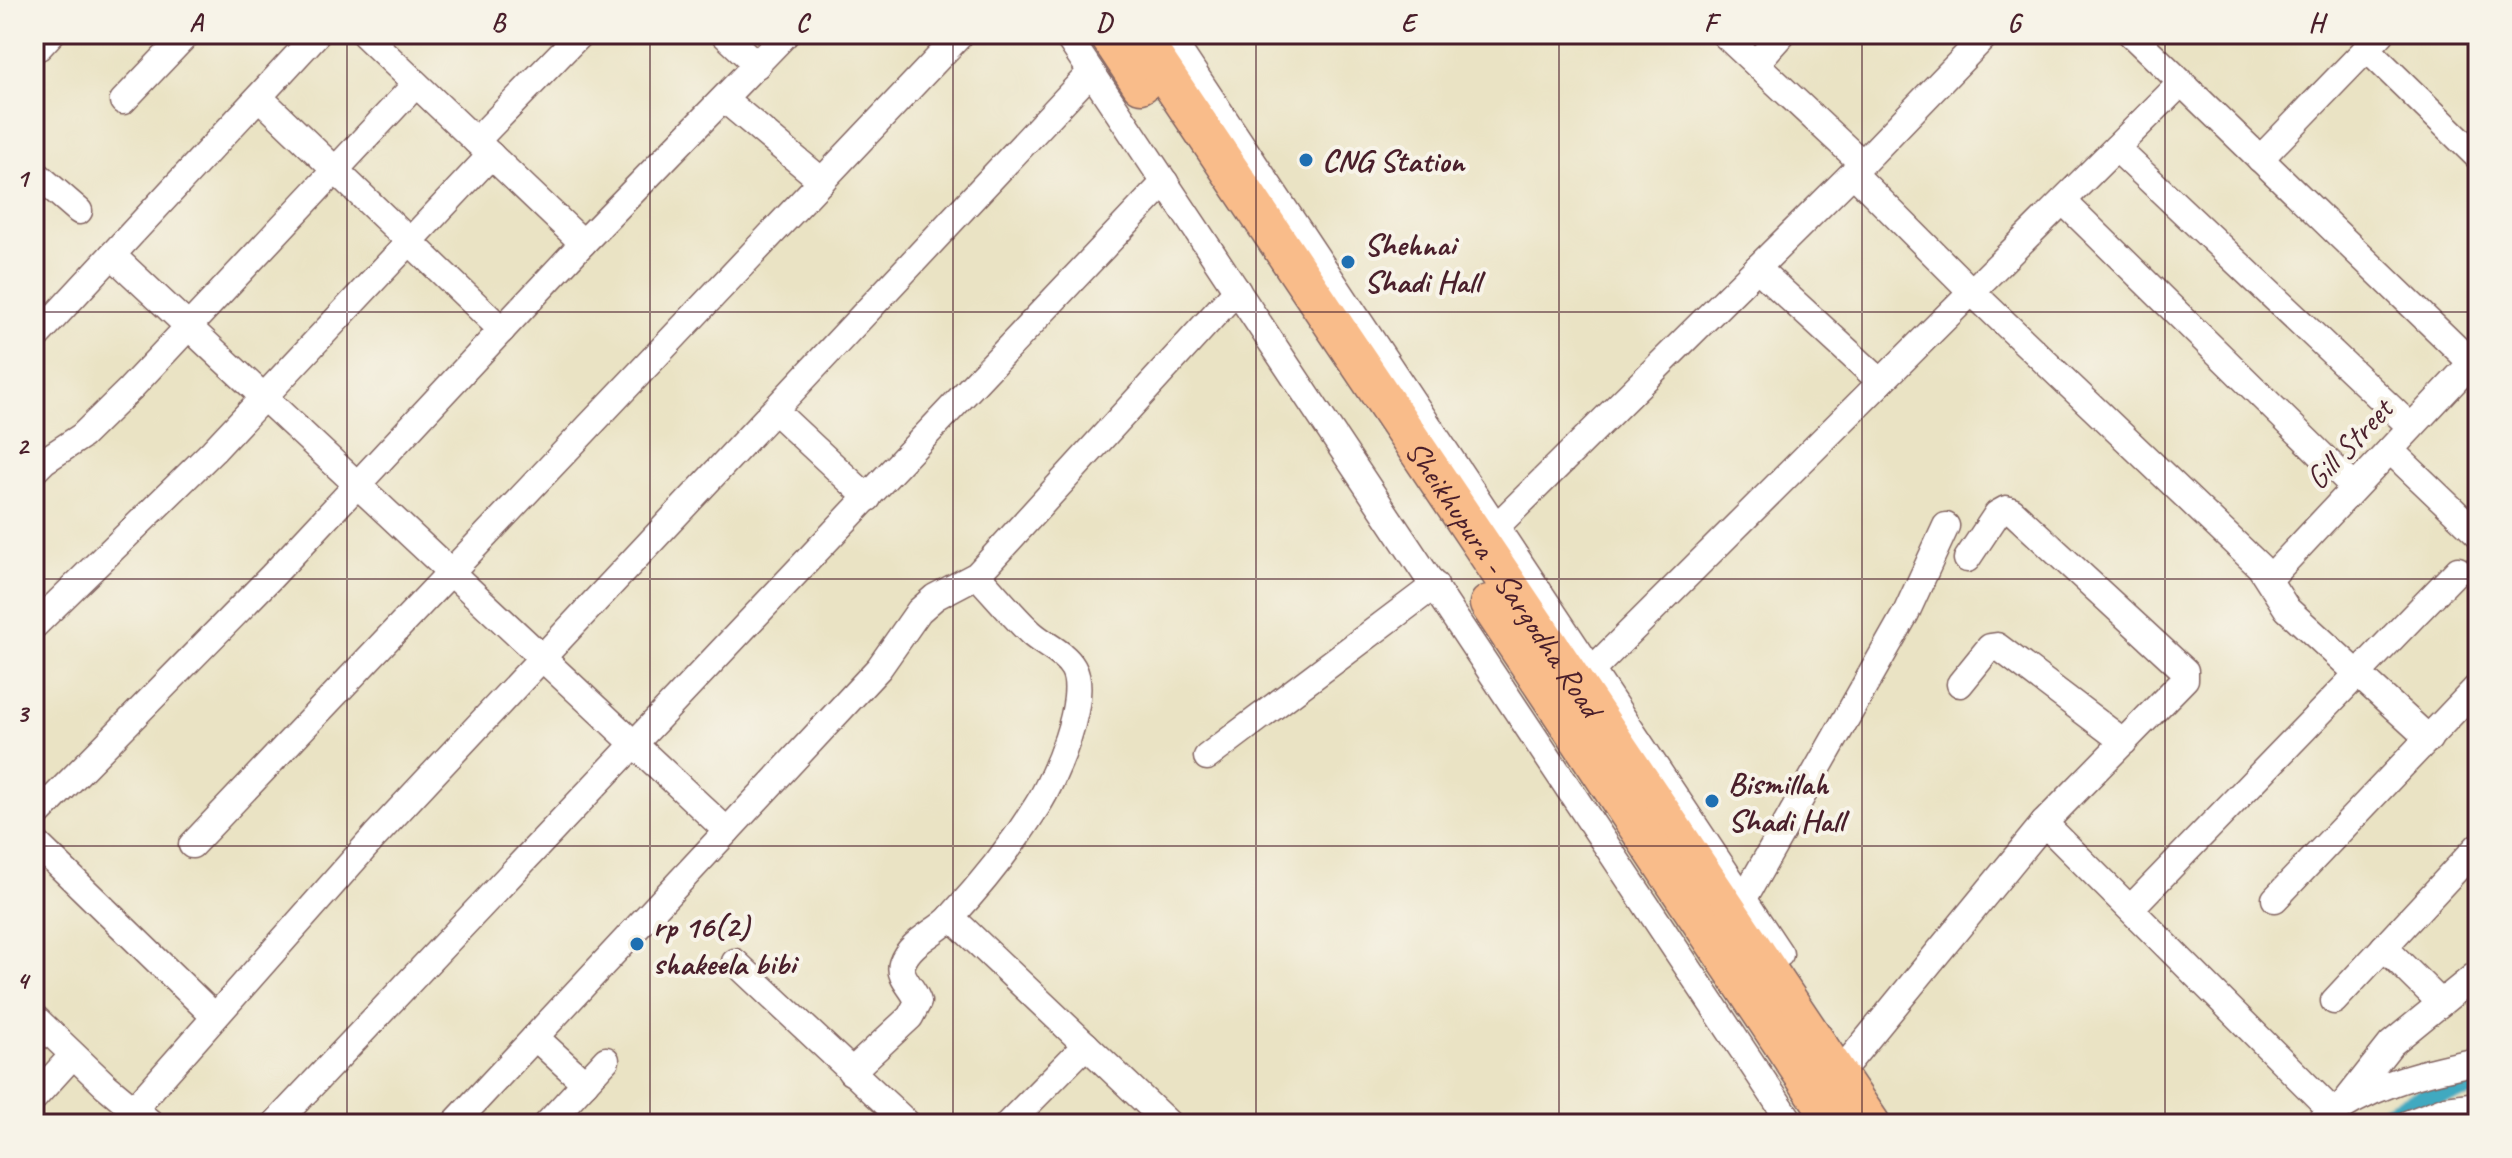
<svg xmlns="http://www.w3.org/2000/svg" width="2512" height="1158" font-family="Caveat,sans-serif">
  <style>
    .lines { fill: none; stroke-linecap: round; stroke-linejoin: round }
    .canal { stroke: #41a9c0; stroke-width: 20 }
    .minor-casing { stroke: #826461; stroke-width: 29 }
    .highway-casing { stroke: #826461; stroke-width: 41 }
    .minor { stroke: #fff; stroke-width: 26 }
    .highway { stroke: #f9bc8a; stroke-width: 38 }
    .grid { fill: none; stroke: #4a1f2b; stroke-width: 2; stroke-opacity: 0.55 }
    .poi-dot { fill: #1f6fb2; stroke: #f7f3e8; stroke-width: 3 }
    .labels { text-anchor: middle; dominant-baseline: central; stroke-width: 8; stroke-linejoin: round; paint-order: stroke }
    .poi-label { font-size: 32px; font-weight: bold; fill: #4a1f2b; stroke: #f7f3e8; text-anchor: start }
    .street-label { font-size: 32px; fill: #4a1f2b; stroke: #f7f3e8 }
    .neatline { fill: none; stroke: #4a1f2b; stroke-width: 3 }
    .grid-label { font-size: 26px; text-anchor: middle; font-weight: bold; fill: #4a1f2b }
  </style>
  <rect width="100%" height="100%" fill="#f7f3e8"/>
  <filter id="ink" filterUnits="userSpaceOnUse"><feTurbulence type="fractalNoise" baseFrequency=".0125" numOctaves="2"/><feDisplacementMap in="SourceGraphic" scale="16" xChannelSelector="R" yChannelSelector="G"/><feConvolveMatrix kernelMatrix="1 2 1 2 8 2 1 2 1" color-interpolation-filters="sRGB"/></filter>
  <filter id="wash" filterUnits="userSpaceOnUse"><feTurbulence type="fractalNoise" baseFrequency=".006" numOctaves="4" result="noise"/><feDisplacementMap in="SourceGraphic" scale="32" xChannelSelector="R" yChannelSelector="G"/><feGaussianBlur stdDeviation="1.8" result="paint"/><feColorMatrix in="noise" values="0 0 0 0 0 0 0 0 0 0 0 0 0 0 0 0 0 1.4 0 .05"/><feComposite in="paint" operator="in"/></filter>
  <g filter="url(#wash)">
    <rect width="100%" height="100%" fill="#eae3c4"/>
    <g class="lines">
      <polyline class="canal" points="2363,1124 2429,1096 2478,1086"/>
    </g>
  </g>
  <g filter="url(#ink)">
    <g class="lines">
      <defs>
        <g id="minor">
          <polyline points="364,34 583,243"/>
          <polyline points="724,34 757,65"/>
          <polyline points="1066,34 1792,1124"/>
          <polyline points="1168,34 1780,954"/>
          <polyline points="1724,34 1862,163"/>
          <polyline points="2131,34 2478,369"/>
          <polyline points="39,47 51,34"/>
          <polyline points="2366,48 2478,157"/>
          <polyline points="1757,62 1782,34"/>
          <polyline points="259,97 502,330"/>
          <polyline points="724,99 822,181"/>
          <polyline points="123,101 187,34"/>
          <polyline points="476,141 580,34"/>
          <polyline points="2116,148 2411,427"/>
          <polyline points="2260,159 2381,34"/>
          <polyline points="34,172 79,211"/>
          <polyline points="1853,173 1972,292 2260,567 2287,609 2429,739"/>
          <polyline points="2063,201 2354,487"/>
          <polyline points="112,255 727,831"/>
          <polyline points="1757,268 1881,382"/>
          <polyline points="34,339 317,34"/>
          <polyline points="775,411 868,498"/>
          <polyline points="2390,450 2478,534"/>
          <polyline points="34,471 44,461 82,436 130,389 416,84"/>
          <polyline points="1496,527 1853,173 1987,34"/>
          <polyline points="2269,579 2478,356"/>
          <polyline points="34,626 213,451 491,155"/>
          <polyline points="1591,671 2181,83"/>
          <polyline points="1960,684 1990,647 1997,646 2124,742"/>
          <polyline points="1207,757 1435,585"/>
          <polyline points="34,818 272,576 583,243 786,34"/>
          <polyline points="2044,823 2333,1112"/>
          <polyline points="34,841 214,1016"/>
          <polyline points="192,845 961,34"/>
          <polyline points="2275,899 2478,686"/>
          <polyline points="1743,900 1906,613 1946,526"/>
          <polyline points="2131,908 2458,570"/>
          <polyline points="951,917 1169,1124"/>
          <polyline points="2384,947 2441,1003"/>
          <polyline points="735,962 908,1124"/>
          <polyline points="2334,1001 2478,846"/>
          <polyline points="34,1017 105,1085 152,1124"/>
          <polyline points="535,1037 585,1083"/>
          <polyline points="1850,1060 2044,823 2185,679 2185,671 2012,511 2006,509 1997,514 1967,559"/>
          <path d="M851 1072 910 1017 918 1002C915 989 898 978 902 964 909 942 937 932 950 918 981 885 1013 844 1037 806 1054 780 1090 697 1073 668 1064 652 1044 645 1031 633 1012 615 995 594 977 575"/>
          <polyline points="34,1098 73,1055"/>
          <polyline points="2343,1105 2391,1044 2478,973"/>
          <polyline points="134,1109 375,836 1091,72"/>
          <polyline points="275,1124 1165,182"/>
          <polyline points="454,1124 879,668 919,611 935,597 977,575 1237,290"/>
          <polyline points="547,1124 606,1060"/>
          <polyline points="1008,1124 1086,1045"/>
          <path d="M2317 1124C2367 1086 2417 1073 2478 1061"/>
          <polyline points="2407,1124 2446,1109 2478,1105"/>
        </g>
        <g id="highway">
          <polyline points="1108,34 1141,84"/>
          <path id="s1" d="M1138 34 1871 1124"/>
          <polyline points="1489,604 1836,1124"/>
        </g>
      </defs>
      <use href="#minor" class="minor-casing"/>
      <use href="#highway" class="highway-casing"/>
      <use href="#minor" class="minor"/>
      <use href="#highway" class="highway"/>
    </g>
  </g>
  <path class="grid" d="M347 34V1124M650 34V1124M953 34V1124M1256 34V1124M1559 34V1124M1862 34V1124M2165 34V1124M34 312H2478M34 579H2478M34 846H2478"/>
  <g class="poi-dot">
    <circle cx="1306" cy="160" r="8"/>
    <circle cx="1348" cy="262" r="8"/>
    <circle cx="1712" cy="801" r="8"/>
    <circle cx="637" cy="944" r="8"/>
  </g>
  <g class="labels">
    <g class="poi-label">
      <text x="1322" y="160">CNG Station</text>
      <text x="1364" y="244">Shehnai<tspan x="1364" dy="37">Shadi Hall</tspan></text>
      <text x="1728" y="783">Bismillah<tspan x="1728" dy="37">Shadi Hall</tspan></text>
      <text x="653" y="926">rp 16(2)<tspan x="653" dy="37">shakeela bibi</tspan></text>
    </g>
    <g class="street-label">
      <text transform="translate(2349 444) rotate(-47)">Gill Street</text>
      <text stroke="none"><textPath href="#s1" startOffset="656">Sheikhupura - Sargodha Road</textPath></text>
    </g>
  </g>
  <rect width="2512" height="1158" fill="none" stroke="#f7f3e8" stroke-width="88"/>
  <rect x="44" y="44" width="2424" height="1070" class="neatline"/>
  <g class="grid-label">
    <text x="196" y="31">A</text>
    <text x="498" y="31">B</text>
    <text x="802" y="31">C</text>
    <text x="1104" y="31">D</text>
    <text x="1408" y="31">E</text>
    <text x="1710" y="31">F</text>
    <text x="2014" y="31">G</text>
    <text x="2316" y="31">H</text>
    <text x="22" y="187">1</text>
    <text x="22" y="454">2</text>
    <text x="22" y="722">3</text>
    <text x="22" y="989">4</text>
  </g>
</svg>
